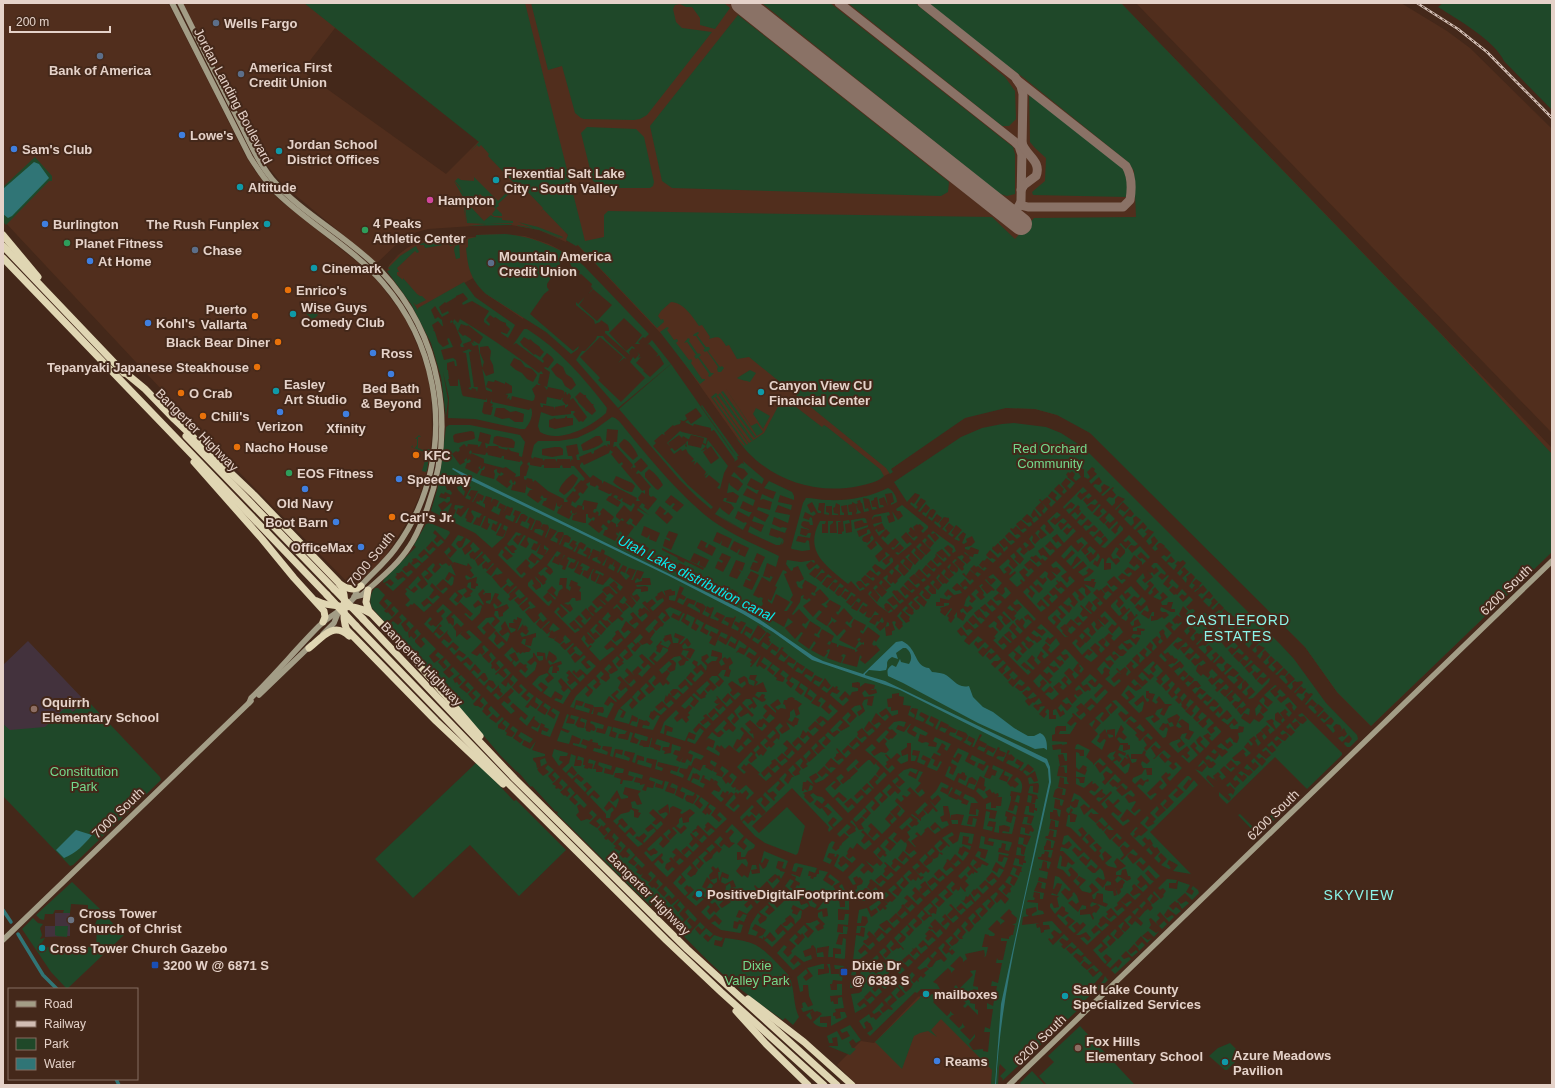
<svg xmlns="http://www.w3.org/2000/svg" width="1555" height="1088" font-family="Helvetica,sans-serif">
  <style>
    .built { fill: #512e1d; fill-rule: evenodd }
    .education { fill: #43323d }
    .green { fill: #1f4829; fill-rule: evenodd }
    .water { fill: #307576 }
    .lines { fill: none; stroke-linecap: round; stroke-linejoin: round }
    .canal { stroke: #307576; stroke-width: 3.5 }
    .taxiway { stroke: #8a7266; stroke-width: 9 }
    .runway { stroke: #8a7266; stroke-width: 22 }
    .secondary { stroke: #a39d86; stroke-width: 5.5 }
    .highway { stroke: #e0d6b3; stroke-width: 7 }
    .rail-casing { stroke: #d1bdb3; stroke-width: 2.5 }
    .rail { stroke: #44281a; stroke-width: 1; stroke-dasharray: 3; stroke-linecap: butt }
    .highway-bridge { stroke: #e0d6b3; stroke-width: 7 }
    .service-dot { fill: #5c6f8a; stroke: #44281a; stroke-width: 1.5 }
    .shop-dot { fill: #3f7fe0; stroke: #44281a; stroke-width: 1.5 }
    .culture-dot { fill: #0f9aa8; stroke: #44281a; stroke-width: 1.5 }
    .hotel-dot { fill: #d1479c; stroke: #44281a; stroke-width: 1.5 }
    .leisure-dot { fill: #2e9e5b; stroke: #44281a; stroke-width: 1.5 }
    .food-dot { fill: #e8710a; stroke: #44281a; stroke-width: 1.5 }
    .education-dot { fill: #8d6e63; stroke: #44281a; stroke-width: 1.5 }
    .worship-dot { fill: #6b7280; stroke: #44281a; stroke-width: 1.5 }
    .transit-dot { fill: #1a4fb4; stroke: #44281a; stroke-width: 1.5 }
    .labels { text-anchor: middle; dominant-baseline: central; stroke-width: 4; stroke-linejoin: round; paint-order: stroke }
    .poi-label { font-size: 13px; font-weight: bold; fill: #e5d2c9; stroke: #44281a; text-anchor: start }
    .street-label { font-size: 13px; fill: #e5d2c9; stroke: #44281a }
    .park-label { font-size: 13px; fill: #74d98c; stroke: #44281a }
    .water-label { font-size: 14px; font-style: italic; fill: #05eaec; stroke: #44281a }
    .neighbourhood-label { font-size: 14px; letter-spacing: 1px; fill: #8bf4e8; stroke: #44281a }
  </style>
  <rect width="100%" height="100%" fill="#44281a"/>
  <g class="built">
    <polygon points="3,3 167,3 169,5 198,61 244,153 255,171 277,198 366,269 380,284 404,316 418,347 427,373 431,396 432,432 429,463 420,495 409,519 385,557 359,583 352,587 235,468 3,220"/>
    <path d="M183 3H1121L1552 448V552L1371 726 1337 692 1305 647 1103 444 1090 433 1074 423 1057 415 1035 409 1006 408 985 411 965 418 946 430 891 469 892 472 882 477 751 454 740 442 669 342 565 232 568 236 566 242 539 230 511 225H488L428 229 417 232 400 241 377 263 288 189 277 178 265 163ZM335 28 479 141 446 174 302 71Z"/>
    <polygon points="1136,3 1401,3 1447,31 1470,48 1552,129 1552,433"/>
    <polygon points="496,234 525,236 549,244 564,252 523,319 486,294 487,292 473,278 416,311 404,293 387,271 389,265 398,255 407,248 420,241 435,238 472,237 476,237 476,235"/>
    <polygon points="919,996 993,1070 991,1085 857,1085 837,1065 861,1041 874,1043"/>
  </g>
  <g class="education">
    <polygon points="28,641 83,699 86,699 3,779 3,665"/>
    <polygon points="55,913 70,913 70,936 45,937 45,926 55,926"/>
  </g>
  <g class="green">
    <path d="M304 3H525L585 241 604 237V215L608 211 992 217 1015 239 1034 218 1136 217 1134 171 1128 162 1024 78 989 52 928 3H1121L1440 333 1552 454V552L1371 726 1337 692 1305 647 1090 433 1057 415 1035 409 1006 408 965 418 891 469 893 472 890 474 886 468 749 357 737 359 729 345 726 346C720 336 719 336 709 339L710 337 702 325 699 326C693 317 683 302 671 302L661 311 658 316 661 320 663 319 664 322 657 328 578 245 576 246 566 240 568 235 543 209 541 211 543 208 520 184 498 204 499 206 496 208 502 214V216H494L492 214 496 209 480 194 469 205 484 221 491 215 494 217 502 218V220L513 221V223L488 224H512L511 225 468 226 486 224 467 223 464 197 466 224 463 197 454 181 460 188 464 195 460 187 455 181 458 178 461 180 474 181V177L498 201 515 184 488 156 489 154 481 145 479 147 477 145 471 151 479 142Z"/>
    <polygon points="531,3 724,3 730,8 715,29 700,25 700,18 692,7 686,7 680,4 675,5 673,9 676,22 682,28 712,32 647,115 640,119 634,120 584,119 581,118 575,113 562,66 548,70"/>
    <polygon points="762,3 830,3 1013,147 1015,154 1015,194 1007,196 1000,194"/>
    <polygon points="848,3 915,3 1005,77 1015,91 1016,119 1009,126 1002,126"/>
    <path d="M1443 3H1552V110L1504 61C1495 41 1457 19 1438 7Z"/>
    <polygon points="738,15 949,182 948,192 941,196 672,188 662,181 650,126"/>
    <polygon points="1029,91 1124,169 1127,176 1127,197 1033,195 1032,192 1045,181 1046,158 1035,148 1030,142"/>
    <polygon points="587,127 636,129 644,137 654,182 653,186 650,188 603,188 593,181 581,133"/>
    <polygon points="35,157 52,176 52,181 49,181 6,225 3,222 3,187"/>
    <polygon points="518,222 538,227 563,237 562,238 540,230 558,237 561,239 539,230 518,226 517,225 533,228"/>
    <path d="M505 234C529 236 548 244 569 255L565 260 563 259 547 284V287L549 290 544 294 530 314 573 351 579 346 578 349 571 354 546 332 486 294C470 279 468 268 466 248L468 247V239L476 237V235Z"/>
    <polygon points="455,238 458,242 458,239 459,240 460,258 456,259 454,250 455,246 458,245 458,257 458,242 457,244 450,246 449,244 425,248 424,245 420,245 420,244 431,240"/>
    <path d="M416 246 419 252 417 253 415 251 397 268 399 272H397V275L403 280V278L417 294 420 296H422L426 300 416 305 413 302 418 310V308L464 282 475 297 515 325 508 338 501 333V332L507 334 510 329 506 325V323C500 321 501 321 495 317L494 318 490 315 486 320 490 324 489 326 484 322V319L489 311 472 301 463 305 462 303 468 299 463 293 456 296V297L446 303 445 302 439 307 442 314 448 311 449 313 442 317 435 306 431 310 435 319 438 317 442 320 443 326H442L438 321 432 325 434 330H433L435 332 438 342 443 347 449 344 447 339 449 338 453 347 441 350 444 360 453 358 456 360 457 366H455L454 361 447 363V370H448L449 379H448L450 386H458V380L459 379 462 394 463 396 486 400 487 398V402H484L482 412 484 414 491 415 493 407 490 406H492L493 404 490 403 492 399V402L529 410 531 408C534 414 530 424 525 429H520L475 419 448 418 449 398 443 372 448 400 446 417 441 377 431 343 411 304 387 271 390 270 388 268 400 256ZM496 408H504L510 412 516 411 524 414 523 422H515L509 418 502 419 494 416Z"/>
    <polygon points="573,257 584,266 649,334 645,338 643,337 638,342 640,344 635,344 642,335 624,318 609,333 626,351 632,346 635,348 634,349 632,348 629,352 630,355 605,333 605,331 609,331 609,329 608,325 601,320 600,322 595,324 594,320 576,305 576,302 578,304 585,297 579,305 597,321 612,305 593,289 588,294 593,288 591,287 592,284 581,274 579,275 580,271 571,266 571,265 569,262"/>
    <polygon points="306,302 318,315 313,320 300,308"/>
    <path d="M454 319 458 323 460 319C488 336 514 354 539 373L541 371 542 372 543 374H540L538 383 541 385H538L537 384 532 389 535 396 534 400 532 401 512 396 511 400 509 399 510 397 507 399 508 395 505 394 512 393V386L505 382V384L495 380 494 382 488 381 486 387 492 390V392L486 390 478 345 473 346 471 342 475 344 473 342 474 341 479 344 483 337 468 325 467 326 461 324 458 331 463 336 465 335 471 339V341L463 344 464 347H461L460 345 462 342 455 325 456 323 454 325 453 322 450 323 451 320 453 322ZM488 346 491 351 490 359 493 365 494 373 486 376 482 368 484 362 480 353V347ZM514 358 521 361 525 367 532 369 537 375 533 382 527 379 522 373 516 370 510 365Z"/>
    <polygon points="667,327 669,328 667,330 674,340 677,339 678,341 676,343 689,360 691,359 692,361 691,363 702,379 705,379 705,380 700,384 660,332"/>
    <path d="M524 329H527C559 349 584 378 607 408L606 413C591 427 559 444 540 432L538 426 541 412 552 416 571 414V411H574L575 412 573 414 579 422 581 421 583 422 587 417 573 398 570 400 571 396 569 393 567 395 566 392H565V395L564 391 562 390 548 387 547 390 544 386 547 387 550 372 544 368 545 367 548 368 554 360 552 357 547 353 542 359 544 361 543 363 516 343 513 345ZM524 337 529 340 530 339C535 344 535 343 540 347V348L544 352 540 357 535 354 534 355 526 348 524 347 520 342ZM557 363 563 367 566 374 572 378 576 385 571 390 565 386 562 380 556 376 551 369ZM580 392 584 395H586V397L592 404H594L593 405 596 411 592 415 587 411H586L585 409 578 402V401L575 397ZM567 416V418H573V425L555 429 549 427V420L555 418 556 419 565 418V417Z"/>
    <polygon points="698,332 699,333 697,335 706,347 709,347 710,349 708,351 720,367 722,366 724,368 721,372 718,372 717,369 718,367 707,351 705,352 703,350 705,349 696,336 693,336 694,334"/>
    <polygon points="597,336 603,336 606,340 627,359 624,358 618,363 623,357 600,337 580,357 600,378 598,380 621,402 645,378 630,362 633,357 635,359 639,355 637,352 640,355 638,358 641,357 636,363 644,370 643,371 650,377 664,364 659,355 656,357 658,354 649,344 647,345 652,340 671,364 618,408 576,360 582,351 585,351 596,339"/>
    <polygon points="688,338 690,339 689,341 698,354 699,353 701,355 699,357 711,373 714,373 710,377 708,376 709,374 698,358 696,359 694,356 696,355 687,342 684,343"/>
    <polygon points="469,349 472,351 469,352 474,387 478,387 477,392 476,389 472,388 471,390 468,388 471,387 466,353 462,352"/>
    <polygon points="671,364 731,450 735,455 701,406 702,405 739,456 737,456 738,459 734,462 735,460 714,430 711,431 711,428 694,424 693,426 685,422 688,420 691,424 702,416 696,408 685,415 687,419 684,421 679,420 681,421 680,424 676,425 675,423 676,425 674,426 673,425 664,433 665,435 662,434 654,441 656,443 653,446 688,485 713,507 711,509 697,497 679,479 619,409"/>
    <path d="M750 370 756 373 750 382C746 380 742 381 737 378Z"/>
    <polygon points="726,389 751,426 757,423 763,432 757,436"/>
    <polygon points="723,391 756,437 754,438 721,392"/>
    <path d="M716 393 718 395 720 393 753 440 751 441 718 395 716 396 749 443 764 433 783 397 822 427 824 425 827 427 880 469 884 476C879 482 867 484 859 486 811 496 762 477 735 436L744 446 745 445 711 397ZM715 397 748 443 747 445 713 398Z"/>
    <polygon points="547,397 561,400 562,398 563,398 562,400 566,405 568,404 568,406 565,408 565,405 555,407 554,410 554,407 543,405 543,407 541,407 540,403 546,404"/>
    <polygon points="756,408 770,416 763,429 753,414"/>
    <path d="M612 417 615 418 619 421C646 454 672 487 705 515 727 533 754 544 779 556L776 567 767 563 763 576 770 578V576L773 577 770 582 762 577 753 595 759 598 760 597 763 598 762 601 763 604 757 612 770 619 774 611 777 613 772 620 784 627 788 618 793 622 785 628 795 639 801 632 803 633 798 641 809 649 814 641 816 643 811 650 824 657 828 652 826 651 829 649 830 650 827 658 841 663 843 657 841 656 843 654 846 655 842 663 857 667 860 655 862 657 860 660 865 664 880 650 876 645 874 646 872 644 874 640 876 642 880 636 868 627 863 634 860 632 861 630 863 631 866 625 854 619 851 625 852 626 851 628 845 623 847 621 849 623 853 618 844 608 838 615 836 613 837 611 838 612 841 606 830 600 826 605 828 606 826 608 821 604 824 603 829 599 820 589 815 593 816 595 814 596 811 594 812 592 814 593 817 587 805 580 802 586 803 587 802 589 798 587 796 582 798 581 799 582 804 579 798 566 793 568V570L791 571 786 564 787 560 801 562 814 560 815 562 814 563 811 561 806 565 809 570 817 564 820 567 818 569 815 568 809 574 815 578 822 569 825 572 824 573H821L816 578 821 582 828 574 832 577 831 578 827 577 822 584 827 588 835 579 838 581 836 583 833 582 829 588 834 592 840 583 844 586 842 588 839 587 835 593 838 596 841 595 845 588 849 591 848 592 845 591 841 596 846 600 851 592 856 595 854 597 852 595 846 602 851 606 858 598 861 600 859 603 856 601 851 608 857 611 863 602 868 605 866 607 863 605 859 611 863 614 867 611 865 616 869 618 870 617 871 618 875 611 879 614 878 615H874L869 622 875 625 877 621 879 622 882 617 884 621 883 623 880 622 876 627 880 631 886 626 887 622 889 623V626L885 627 886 636 892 635V631L895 630 892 622 894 621 896 622 895 625 899 630 903 626 902 624 903 623 897 616 901 611 902 613 900 616 906 623 910 621 909 619 910 617 902 610 906 606 908 608 905 611 909 614H910L912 615 914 613 913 611 914 610 908 604 911 601 913 602 911 605 916 610 919 609 920 606 913 599 917 596 919 597 916 600 924 607 927 602 919 594 922 590 924 592 922 595 926 599H929L931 595 924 588 928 585 930 587 928 590 932 594H936V589L930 583 933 580 935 582 933 585 938 590 942 585 936 578 939 574 940 576 938 579 943 584 945 583 946 584 949 581 941 573 944 569 946 571 944 575 949 579 954 575 947 567 950 564 951 565 949 569 953 572 954 571 956 573 958 571V568L952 562 955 559 957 560 954 563 962 571 964 569 963 567 965 564 957 557 962 555 964 557 962 560 967 564 971 560 969 558 970 557 964 553 965 552 969 556 973 557 974 554H978L979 550 971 547 969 550 965 549V547L971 546 975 542 972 536 966 539 967 542 964 544 962 543 966 534 963 532 958 537 960 540 959 541 954 539 962 530 956 525 951 533 954 535 952 537 948 534 954 527 949 523 945 528 947 531 946 532 942 529 949 521V518L944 517 939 523 941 526 940 528 934 523 935 521 938 523 942 518 937 514 932 521 928 518 929 516 932 518 936 511 933 509 930 510 926 517 922 514 923 512 926 513 930 508 926 504 920 512 918 511 926 501 921 498 916 505 918 507 916 509 910 504 911 502 914 504 920 495 915 493 907 502 894 482 961 437 982 428 1002 424 1014 423 1046 427 1061 433 1089 451 1088 452 1280 644 1294 659 1326 703 1357 735 1358 739 1350 747H1347L1344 744 1345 742 1349 743 1352 739 1349 735 1342 742 1338 738 1342 736 1344 737 1347 734 1344 728 1340 732 1342 729 1340 725 1336 724 1333 727 1335 731 1333 733 1326 725 1327 724 1331 725 1334 721 1331 717 1324 723 1320 719 1322 718 1325 720 1329 716 1324 711 1318 717 1317 716 1324 709 1318 704 1314 708 1317 712 1315 714 1308 707 1310 705 1314 707 1317 704 1312 699 1306 705 1305 704 1313 694 1311 693 1309 694 1306 692 1304 695 1305 697 1302 701 1296 695 1298 693 1302 694 1306 689 1305 688 1304 689 1301 686 1295 693 1294 692 1303 683 1302 681 1297 682 1295 681 1292 683 1293 687 1291 690 1287 686 1295 679 1289 673 1285 677 1288 682 1286 684 1279 677 1281 675 1285 676 1288 672 1284 668 1277 675 1275 674 1283 667 1277 661 1272 665 1276 669 1273 672 1268 667 1275 660 1271 656 1268 659 1269 663 1266 665 1263 662 1270 655 1265 650 1262 653 1263 654 1260 659 1257 656 1265 648 1259 645 1256 647 1257 651 1255 653 1252 650 1259 643 1254 638 1251 641 1253 642 1249 648 1245 644 1253 637 1249 633 1246 636V640L1244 642 1240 639 1248 631 1246 628 1245 629 1242 627 1239 630 1241 633 1238 637 1233 632 1242 624 1240 621 1238 623 1236 621 1233 624 1234 628 1232 630 1229 627 1236 618 1230 614 1226 619 1228 622 1226 624 1222 620 1229 613 1224 609 1222 612 1224 614 1220 618 1215 613 1219 610 1221 611 1224 608 1219 603 1213 610 1211 608 1218 602 1214 598 1211 601 1212 603 1209 607 1203 601 1206 598 1210 599 1213 596 1209 591 1202 599 1198 595 1201 593 1203 594 1207 590 1203 585 1195 592 1194 591 1200 587 1199 586 1202 583 1196 579 1192 583 1195 585 1192 589 1189 586 1195 577 1191 573 1186 577 1187 579 1186 583 1182 578 1189 572 1184 567 1181 570 1183 572 1180 576 1177 573 1186 563 1183 560 1180 562 1178 561 1175 564 1177 565 1174 570 1167 563 1169 562 1172 563 1175 561 1171 556 1166 562 1161 557 1164 555 1167 557 1171 553 1165 547 1163 549 1165 546 1161 543H1159L1156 546 1158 549 1155 551 1152 548 1158 541 1154 536 1151 539 1152 543 1149 545 1146 541 1154 532 1148 529 1145 532 1147 534 1143 538 1137 531 1142 528 1144 530 1147 527 1143 522 1135 530 1133 528 1141 520 1136 516 1133 518 1134 523 1131 526 1124 519 1127 516 1131 517 1134 514 1130 509 1123 517 1118 512 1120 509 1125 512 1129 508 1123 502 1116 510 1115 509 1125 499 1118 496 1115 499V503L1112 506 1106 500 1109 497 1113 498 1116 495 1112 490 1114 488 1113 487 1103 496 1101 495 1110 487 1104 484 1101 487 1102 491 1100 493 1093 486 1095 484 1099 485 1102 482 1099 477 1091 484 1089 481 1097 474 1094 471 1095 469 1092 467 1087 472 1090 477 1088 479 1084 477V469H1082V466L1075 467 1076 472H1078L1081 477 1076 481 1073 478 1075 474 1072 471 1070 473 1068 472 1066 475 1068 476 1067 477 1075 483 1070 489 1067 486 1071 482 1066 478 1061 484 1067 491 1064 494 1062 492 1064 489 1059 484 1054 489 1062 496 1057 501 1055 498 1057 495 1052 491 1048 496 1056 502 1051 507 1049 504 1051 501 1047 497 1042 501 1040 499 1039 500 1048 509 1044 514 1042 511 1045 507 1041 502 1035 508 1042 515 1040 517 1034 509 1031 515 1033 518 1036 516 1039 519 1034 523 1032 520 1033 519 1027 514 1022 519 1027 523 1031 522 1032 525 1029 527 1021 520 1016 524 1021 530 1025 528 1027 530 1023 533 1016 526 1013 529 1011 528 1010 529 1015 535 1018 534 1021 536 1017 539 1009 532 1005 536 1009 541 1013 540 1015 542 1011 545 1004 538 999 542 1004 548 1007 546 1008 548 1004 552 1003 550V549L998 543 994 547 993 546 992 549 998 554 1000 552 1002 554 998 558 990 550 986 555 990 559 992 558 996 560 993 563 987 558 984 561 983 560 979 565 983 569 984 567 987 568 984 571 978 566 976 567 974 565 970 569 975 574 977 572 981 574 978 577 970 570 966 576 964 573 962 574 970 581 972 579 974 581 970 585 965 579 960 584 963 588 965 586 968 587 965 590 957 583 952 588 956 591 960 590 962 593 954 595 948 589 944 594 947 597 948 595 952 596 949 600 940 598V602H936V606H944V603H949V605L940 608 941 610 940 612 945 616 951 608 952 609 947 616 949 618 948 620 951 623 955 617 954 616 957 612V617L963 621 966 615 963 612 961 613 960 610 963 608 967 613 973 608 970 605 968 607 964 606 966 599 969 595 971 599 969 601 972 603 976 599 971 594 976 589 979 592 976 595 981 600 985 597 983 595 984 593 979 586 982 584 983 585 981 587 987 594 992 590 993 591 995 590 985 580 986 579 991 585 996 580 993 578 991 579 988 577 993 574 1002 583 996 590 1002 595 1005 592 1004 588 1006 587 1011 593 1005 599 999 593 993 598 996 601 1000 600 1002 602 998 606 991 599 987 603 990 606 992 605 996 609 992 612 985 604 980 608 985 612 986 611 990 614 986 618 979 609 974 613 978 618 980 617 985 620 981 624 973 615 968 620 973 625 976 623 979 626 975 629 967 621 963 626 966 630 970 629 973 631 968 636 961 627 957 631 961 636 964 635 967 637 964 641 969 645 978 636 983 640 978 643 976 641 974 644 978 649 985 642 989 646 986 649 983 647 978 652 983 657 991 648 995 652 991 654 989 652 986 656 990 660 997 654 1001 659 998 661H994L991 664 995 668 1003 660 1006 663 998 670 1002 674 1005 671 1004 669 1007 665 1011 669 1003 675 1008 680 1011 677 1009 675 1013 671 1018 676 1014 680 1012 678 1008 682 1013 687 1020 679 1025 683 1022 686 1018 684 1015 687 1020 691H1022L1028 686 1031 689 1029 691 1026 690 1022 693 1027 698 1033 692 1037 696 1030 699 1028 698 1025 701 1029 706 1033 702 1034 703 1039 698 1042 703 1037 705 1036 704 1033 706 1038 711 1040 708 1039 707 1044 706 1045 707 1039 714 1044 718 1047 714 1045 712 1047 709 1049 710V719H1056V715H1053V710L1056 709 1060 717 1065 714 1063 710 1061 712 1058 708 1061 704 1067 711 1072 706 1069 703 1066 704 1062 701 1067 697 1072 704 1077 699 1074 696 1075 694 1078 697 1083 693 1080 689 1076 691 1075 689 1079 685 1085 692 1088 690 1090 691 1091 689 1087 684 1083 686 1081 683 1090 674 1097 680 1095 683 1092 679 1088 682 1094 687H1096L1099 683 1103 686 1094 695 1096 698 1105 689 1108 692 1097 704 1091 698 1084 705 1087 708 1092 704 1095 706 1090 711 1081 703 1076 707 1079 710 1076 713 1079 716 1084 712 1086 715 1081 720 1073 713 1072 714 1073 716 1067 723 1071 726 1075 722 1077 723 1070 734H1059L1060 731H1066V726H1057L1055 728V734L1052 735V741L1067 742V744L1062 745V744L1052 745 1053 750 1061 749V753H1067V761H1065L1063 754 1058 755 1060 766 1067 765V773H1065L1064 767 1059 766 1057 776 1067 777V781L1069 784H1064V778L1060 777 1058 787 1066 789 1065 795H1062L1063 789 1058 788 1055 790 1053 797 1064 800 1062 806 1060 805V800L1055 799 1054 808 1061 810 1060 817 1058 816 1057 810H1053V812H1050V819L1059 821 1058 827H1055V821L1051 820 1049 829 1057 830 1056 837H1053L1054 831 1050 830 1048 836H1046L1045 838 1055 841 1053 848H1051V841L1047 840 1045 846H1044V850H1053L1051 858 1048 857 1049 852 1045 851 1044 854H1042L1041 857H1038V859L1051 862 1049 869 1047 868V862L1043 861 1041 869 1039 868V870L1048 872 1047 879 1039 877 1038 881 1046 883 1045 889 1041 888 1042 883 1038 882 1034 891 1044 893 1043 899H1040V893L1034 892 1033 897 1035 898 1034 900H1028L1027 902 1038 903V910L1043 911 1044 914 1032 916V914L1037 911 1036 907 1026 909V914L1029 916 1023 917 1022 925 1040 923 1036 924 1037 928 1040 927 1041 933 1044 932V930L1050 929 1049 925H1043V922L1052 921 1062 932 1060 934 1054 930 1051 933 1054 937 1051 940 1050 938 1048 939 1053 945 1064 934 1069 939 1067 941 1062 938 1059 941 1063 945 1061 946 1064 949 1072 942 1077 947 1074 949 1070 946 1066 949 1071 954 1078 948 1084 954 1081 956 1076 953 1073 956 1080 963 1084 959 1082 958 1085 956 1092 963 1089 965 1084 961 1081 965 1087 970 1094 965 1099 970 1096 972 1092 968 1088 971 1093 977 1100 971 1103 974 1093 985 1096 988 1103 981 1105 976 1108 980 1097 991 1096 990 1083 1002 1081 1007 1002 1081 1003 1079 1000 1076 1006 1070 1000 1064 999 1067 998 1085H991L992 1070 941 1019 931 1030 937 1037 928 1031 920 1033 914 1036 902 1069 875 1042 920 998V996C927 997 932 993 938 994V999H936L933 1002 947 1016 950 1013V1011L954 1015H952L949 1018 959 1028 962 1025V1023L965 1027 960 1030 970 1040 975 1034V1037L969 1044 973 1050 983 1049V1051L988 1052 990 1032H984L985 1027 990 1029 993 1009H987V1003L993 1006 997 986H991L992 981 998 983 1002 963H996L997 958 998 960H1003L1007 941H1001V938L1009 939V936L1010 937 1011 935H1013L1015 925H1012L1016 923 1017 918 1011 913 1012 912 1009 909 1000 918 1005 921 1000 925V923L997 920 988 929 995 934 994 936H989V935L985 934 982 947H988L986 956 984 957 985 955 984 950 965 954 967 959 963 962V959L960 956 950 966 955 969 951 973V971L948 968 933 982 937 984 940 989H921L917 993 915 992 870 1036 867 1033 873 1029 870 1023H869L867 1021 864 1023 866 1028 864 1029 859 1021 869 1014 871 1018 873 1017 876 1020 882 1014 879 1011 874 1014 872 1012 882 1002 884 1005 880 1009 883 1013 888 1009 892 1010 893 1009 884 1000 890 995 892 997 887 1002 890 1006 897 1000 891 993 897 987 900 990 896 995 899 998 905 994 898 986 904 980 907 983 903 989 906 992 911 988 913 984 907 978 912 972 915 975 911 980 914 983 917 980 918 982 919 981 918 979 921 976 923 978 926 975 924 973 929 969 926 967 920 970 917 968 928 957 931 960 927 966 929 968 931 967H932L936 961 930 956 935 951 937 953 933 958 936 961 941 959 944 962 947 959 938 948 943 943 945 945 942 950 946 954 949 952 952 955 955 952 952 949 950 951 949 949 951 947 945 941 951 936 953 938 949 943 952 946 957 943 959 940 953 934 958 928 961 931 957 936 960 939H963L962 937 966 932 961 926 965 921 968 924 965 928 969 932 974 926 968 918 973 913 976 916 972 921 975 924 981 919 975 911 980 907 983 909 979 914 982 917 988 911 982 904 988 899 991 901 987 906 990 909 995 903 990 897 996 892 998 894 994 900 997 903 1001 899 1005 904 1009 899 998 889 1003 884 1006 887 1002 891 1006 895 1009 892 1010 893 1011 891 1010 889 1012 886 1005 882 1009 876 1012 877 1010 883 1014 886 1018 878 1010 874 1013 867 1017 869 1015 874 1019 876 1020 872H1022L1021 870 1022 867 1013 865 1015 858 1019 859V864L1023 865V863H1026V861L1024 860 1025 856 1016 855 1017 847 1021 848V854L1024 855 1026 847 1023 846V845L1018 844 1019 837 1024 838 1023 844 1027 845 1031 836 1020 834 1021 827 1025 828V833L1029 834 1030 831 1033 832 1034 830 1031 825 1022 824 1024 817H1028L1027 823 1031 824 1034 816 1024 814 1026 806H1029V812L1034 813V810L1037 811V808H1035V804L1027 802 1028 795 1032 796 1031 803H1035L1036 799H1038L1037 795 1028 793 1030 786H1033V792L1038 793 1039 785 1038 783 1029 784 1028 778 1031 777 1034 782 1038 781 1035 771 1027 776 1023 772 1025 770 1030 773 1034 769 1028 764 1022 771 1019 770 1024 763 1017 759 1015 763 1020 766 1018 769 1006 763 1008 760 1013 761 1015 758 1011 754 1010 755 1008 754 1010 751 1008 750 1003 762 996 758 998 756 1004 757 1006 753 999 750 1000 748 998 747 993 757 986 754 988 750 993 753 996 749 987 745 984 752 977 749 979 746 985 748 987 744 979 740 982 735 980 734 974 747H972L975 739 969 736 967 740 972 743 970 746 963 742 965 741 968 736 966 733 958 730 956 735 963 738 961 741 949 735 950 732 955 733 957 730 949 726 945 733 939 730 941 727 947 729 949 725 941 721 937 730 935 728 939 720 931 716 929 721 934 724 933 727 925 723 929 716 921 712 919 715 925 719 923 722 915 719 918 709 912 708 910 711 915 715 914 718 908 715 911 706 903 705 904 697 899 696V693L892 694V698L887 699 888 707H891V711L898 710V714L892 716 886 708 879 713 882 717 887 714 889 717 885 721 876 713 871 722 874 725 879 722 881 724 877 729 869 721 864 729 867 732 872 728 875 731 869 736 862 728 857 732 858 734 857 736 860 739 865 736 867 738 862 743 856 737 849 744 852 747 857 742 860 745 854 750 848 745 842 751 844 754 848 750 851 753 846 758 837 748 836 749 839 753 836 754V756L834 758 837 761 842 758 844 760 839 765 831 758 825 765 829 769 831 767 836 768 831 773 824 766 817 773 822 777 826 773 829 775 823 780 816 783 814 781 819 777 816 773 809 777 814 785 807 780 806 782H803L802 791H804V789L808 791 810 785 813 786 812 790 803 793 805 795 804 797 810 803 814 800 810 795 813 793 817 796 822 797 825 800 822 804 817 800 814 804 820 809 822 808 828 816 832 812 826 807H824L828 803 843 819 834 827 832 825 837 820 833 817 828 823 833 828 829 832 828 830 829 827 792 788 752 826 759 833 787 807 805 826 798 853 796 855 765 843 755 836 742 822 744 820 748 824 752 820 754 821 756 819 752 814 749 817 747 815 741 821 740 817 752 805 754 807 750 811 756 816 759 813 762 816 766 812 756 801 761 797 763 799 761 803 765 807 770 802 763 795 765 792 774 801 775 800 774 798 777 795 773 791 769 793 767 791 778 781 780 783 776 788 779 791 785 785 779 779 785 773 787 775 784 780 788 784 792 777H794L788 770 793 765 796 769 792 773 795 776 800 774 799 772 801 769 795 763 801 758 803 761 800 766 803 769 808 766 806 764 808 762 803 756 809 750 811 753 806 759 809 762 817 755 811 748 816 743 818 746 814 750 818 754 823 749H825L818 741 824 736 826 738 822 743 826 746 831 741 825 735 828 732 834 737 840 732 837 730 832 733 830 730 840 720 843 722 838 728 841 731 850 726 842 718 848 712 851 715 847 720 850 723 857 716 851 709 855 706 860 705 862 709 857 712 859 716 865 711 862 704 864 700 868 699 867 705 872 706 874 696 864 697 862 693 865 690 869 695 877 693 876 689 872 690 871 689H874L875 685 865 683 860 687V683L858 682 852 683V687L858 688V691L852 692 850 696 845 691 839 698 842 701 846 697 849 700 843 706 830 695 832 692 837 694 840 691 837 689 838 687 836 686 835 688 833 686 827 693 821 689 824 686 828 689 831 686 825 678 819 687 813 683 815 680 820 682 823 679 815 675 811 682 804 676 806 674 812 677 814 673 806 668 802 674 795 671 798 667 802 671 805 667 797 662 793 669 787 664 788 662 794 664 796 661 789 656 784 662 778 659 781 654 785 658 788 655 782 650 784 648 782 647 775 656 770 652 772 649 777 652 779 648 772 643 767 650 761 646 763 642 769 646 771 642 769 641 770 639 768 637 771 635 767 632 758 644 752 640 754 637 759 640 766 632 758 625 750 639 744 634 746 631 751 634 753 630 746 626 742 634 740 633 746 623 741 621 739 623 735 621 734 624 739 628 738 631 731 628 736 617 735 616 734 618 726 617 724 620 729 623 728 626 721 623 725 616 717 612 714 616 719 619 718 621 710 618 714 608 713 607 710 608 707 606 705 611 710 614 708 617 702 614 706 607 703 604 697 602 695 606 700 610V613L687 606 689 603 694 605 696 601 687 598 683 605 677 602 679 598 684 600 686 597 681 594 684 588 680 586 675 601 669 600V596L675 595V591H672L671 589 664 591 666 597 662 591 657 594 658 595 655 597 657 601 663 598 664 601 653 611 650 608 656 603 652 599 647 603 645 601 642 603 651 613 644 607 642 609 640 608 638 611 639 612 638 614 640 617 646 613 648 616 642 622 633 612 630 614 633 618 629 622 632 625 637 622 639 624 635 629 626 621 621 630 624 633 628 630 631 632 625 639 618 630 615 632 616 634 612 639 615 642 621 638 623 640 617 646 611 640 604 647 607 650 612 647 615 649 600 661 589 649 592 646 590 645 588 648 581 639 584 635 586 639 585 641 589 645 591 643 592 644 595 641 587 633 588 632 595 640 600 636 596 632 593 634 590 630 596 624 598 625 595 629 601 635 606 629 598 622 600 620 607 628 611 624 607 620 606 621 602 619 608 612 611 616 608 619 612 623 618 618 622 621 624 619 620 616 623 613 617 607 614 609 613 608 617 604 623 612 629 607 625 603 623 604 619 602 624 596 627 600 625 602 632 608 636 603 629 594 637 602 640 598 637 594 633 596 632 594 636 589H641V592L648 591V587L645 586 637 587 636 585H651L650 578H642V581L635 583V581L637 578 640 580 644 572 637 570 633 580H631L636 570 629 568 626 573 630 576 626 580 620 573 621 571 625 573 627 567 623 565 618 573 617 572 621 564 615 560 613 566 615 567 614 571 608 568 610 564 612 565 615 560 608 556 604 566 602 565 608 556 604 554 605 551 602 549 597 559 601 562 600 564 592 560 593 558 598 557 600 552 593 549 589 559 588 558 591 553 590 552 591 549 587 547 585 551H584L583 553 587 555 586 557 577 553 580 548 583 550 586 545 581 542 579 543 575 552 573 551 577 545 575 544 577 542 573 540 569 545 573 548 572 550 563 546 565 542 569 543 571 538 567 535H564L560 545 559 544 564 534 563 532H558L555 537 558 539 557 543 550 540 557 531 550 528 546 538 545 537 549 528 548 525 543 524 540 529 544 531 542 536 534 532 535 529H540L542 524 540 521 536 520 532 530H530L535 520 530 517 527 522 530 524 528 529 520 525 522 521 525 522 528 517 524 514H521L517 523H515L521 512 515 510 513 515 515 516 513 522 505 518 506 515 510 516 513 509 512 507 511 508 507 506 503 513 506 506 500 503 498 508 501 509 499 515 491 511 494 506 496 507 499 501 495 499H493L491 503 492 498 486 496 483 503 485 504V508L476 503 477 501 479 502 480 500 482 501 484 496 478 493 473 502H472L478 491 471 490 468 495 471 497 470 500 465 498 471 487 465 485 463 490 465 491 464 496 458 490 457 487 460 486 458 481 451 482 450 479 444 482 447 490H450L452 493 451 495 445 492 444 494 441 493 439 497 446 499 447 497H450V501L447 503 444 501 438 505 442 511 451 503 452 504 448 512 449 514 454 515 456 510 454 509 455 505 464 506 461 509 458 508 456 513 461 517 468 508H469L465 518 467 519 466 521 471 523 474 517 471 512 472 510 482 514 479 518 477 517 473 524 480 526 484 516H486L481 527 487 530 490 524 488 523V518L498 522 496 525 493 523 491 529 496 532 500 523 502 524 496 535 503 537 506 531 503 529 504 525 508 527 504 537 492 548 475 533 431 511 439 483 446 427 449 425H470L520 435 525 442 522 457 519 456V453L511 451 508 448 507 450 499 448 498 446H488L487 448H486L485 443 489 444 491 435 480 432 478 441 482 442 480 446 478 447V445L468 444 467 447 464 444 459 448 460 450 458 452 456 451 452 454 460 465 465 462 464 460 467 458V461L469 459 471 461 469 463H467L465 468 477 474 480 469 478 468 481 465 480 468 482 469 484 466 485 467 484 470H482L480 475 494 479 495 474 494 472V470L497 469V472L500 474 501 472 504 474 501 476 499 475 496 480 507 488 511 484 509 482 511 479 513 483H514V481L516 482 515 485 513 484 511 490 525 493 527 484V487L533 490H530L527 495 538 503 542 499 540 498 542 495 544 498H547L546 501H544L542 505 554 511 557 502V506L560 507 561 505H562L560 509 559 508 557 513 569 519 572 514 570 512 572 510V513L575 514 577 512 576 514 573 515 572 520 584 523H586V514H588V517L591 519 593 517 595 518 594 521 592 520 588 524 599 533 603 529 601 527 603 524 608 528 607 530H605L603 535 615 541 618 536 616 534 617 532 618 534 620 531 622 533V535L626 538 634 527 630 524 629 525 626 523 630 518 633 520 632 523 636 526 644 515 637 510 638 508 649 515 639 507 642 503 645 505 644 507 648 510 657 499 653 496 651 497 649 495V489L651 487 639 473 637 474 636 473 638 470 641 472 648 466 641 458 634 464 636 467 634 468 632 467V469L631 468 633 465 616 446 613 447 614 442H617L618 430 607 429 606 441H610V445L608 444 607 445 608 447 605 445 594 451V453L592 454 591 452 579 457 580 460H577L576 455 579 454 577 444 566 446 568 456H572L573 460 571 459V462L570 459H557V462L555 459H545L543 461V459L534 457 533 459 531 457 534 445 538 441H559L577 438 594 430ZM471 431 474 432 475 438 474 439 458 443 454 442 453 436 455 434ZM497 436 512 439 515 442 514 448 502 447 493 443 494 437ZM596 436H600L603 442C599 447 588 450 583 451L581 445 582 444ZM624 439C630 441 636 451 638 456L633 460 620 447 619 444ZM555 447H560L563 449V455L552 457 542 455V449ZM649 469C655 473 660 479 663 485L658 490 656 489 645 477V473ZM671 495 684 505 677 512 672 508 675 504 673 503 670 506 665 502ZM660 506 666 511 663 514 665 515 668 512 673 517 667 524 655 513ZM644 526 660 533 656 542 649 539 650 534 647 538 641 535ZM669 531 678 534 671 550 663 546 665 539 670 541V539L666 537ZM717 532 732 539 728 548 721 545 722 540 720 544 713 541ZM701 540 707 543 705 547 707 548 709 544 716 548 712 556 697 548ZM635 541 641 544 639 548 640 549 643 545 649 548 645 556 630 549ZM734 541 749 548 745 557 738 554 740 550 739 549 737 553 730 549ZM662 548 704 568 703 570 685 561 684 563 677 559 678 558 662 550ZM694 553 709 560 705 568 699 565 700 561H699L697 564 690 561ZM722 553 731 557 723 572 715 568 718 561 722 563 723 561 719 559ZM757 553 765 557 758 572 750 569 753 562 757 563 758 562 754 560ZM736 560 745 563 742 571 738 569 741 572 737 579 729 576ZM679 563 686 566 684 570 685 571 687 567 694 570 690 578 675 571ZM751 571 759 575 752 590 743 586 746 579 750 581 751 580 747 578ZM724 585 730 588 729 592 732 589 738 593 734 600 720 593Z"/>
    <polygon points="680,431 682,432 682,435 682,432 707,438 706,444 703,443 704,438 691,435 689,439 688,439 683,436 682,438 679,435 668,443 671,447 667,443"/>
    <polygon points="419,435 421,437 418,437 418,448 423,450 424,449 430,449 427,470 426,472 422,471 427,453 411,447 413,445 412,448 415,448 417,445 417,439 415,439"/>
    <path d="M708 440 728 466 724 473 720 489 717 488 720 484 709 475 706 478 705 477 708 473 704 476 706 472 697 462 694 465 695 461 691 462 694 459 688 453 686 449 682 451 681 449 674 454 670 449 672 448 675 451 686 443 685 446 687 447 686 442 688 441V445L701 448 702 444 706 446ZM706 446 707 449 711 446 719 458 711 464 703 452 706 449 701 451Z"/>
    <polygon points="471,450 472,453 485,455 487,452 488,455 501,458 502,456 504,456 504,459 520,462 521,460 523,463 520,467 520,476 515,477 516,474 506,467 503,468 484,463 484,459 471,453 470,455 469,452"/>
    <path d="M610 450 613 452 611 454 619 464 622 462 623 464 621 466 642 491 645 490V494L642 492 638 498 640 501H636L637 498 604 481 602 484V481L593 475 590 478 580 467V465L582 462 584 465 609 453ZM616 476 632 483 635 486 632 492C626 492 616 485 613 482Z"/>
    <polygon points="743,461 764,479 762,484 751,478 747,485 756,490 759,490 757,494 747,488 743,495 755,500 753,506 743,501 740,508 749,512 752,512 749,517 738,511 735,518 744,523 745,522 747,523 743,530 718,515 743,531 715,514 720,507 721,509 729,515 734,508 731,504 723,501 724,498 727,498 726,501 736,503 739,496 733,492 727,493 729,482 730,485 738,491 743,484 738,479 731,476 734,472 742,480 748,474 744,469 737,467 742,463 744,464"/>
    <path d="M529 462 530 463V465L541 467 542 465H544V468H560V466L562 465 563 468H571V466H574L585 479 583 481 581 480 574 488 576 490 575 492 573 491 566 499 568 501 567 502H564V499L548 491 535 480 533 482 532 479 527 478 526 480 524 479V476H526L529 466 527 464ZM573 474 578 478C575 485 570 491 564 495L559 491C560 485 568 477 573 474Z"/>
    <path d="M769 481 792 492 794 496V500L780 495 778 502 792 505 791 510 778 505 775 512 790 515 788 523 774 517 772 524 781 528 782 527 787 528 785 533 771 528 769 535 778 538 779 537 783 539C784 541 784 543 781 545L783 540 780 545H776L748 532 750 526 761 532 764 525 752 521 754 516 765 522 769 515 760 511 757 510 758 507 770 510 772 502 763 499 760 500 762 494 773 499 776 492 764 488Z"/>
    <polygon points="590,482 590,485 595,487 597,485 599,487 598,489 609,494 612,493 611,496 609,496 606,500 618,507 621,502 613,497 615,495 618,496 617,499 620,500 622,498 623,499 622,501 631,506 633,503 635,505 631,512 624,505 616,515 616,517 620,520 622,518 624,520 623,521 621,520 617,525 619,526 616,527 616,524 611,521 609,524 607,522 608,520 611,521 614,517 603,508 600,512 601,514 599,516 598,515 599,513 597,511 595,513 593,512 594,509 596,509 598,503 584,500 582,505 584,506 584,510 582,509 583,506 578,505 576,508 571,505 572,501 575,503 580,497 578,494 580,492 583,494 588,487 586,484"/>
    <polygon points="1083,487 1087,491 1082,494 1080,492 1077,496 1081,500 1089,493 1092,496 1088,499 1086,497 1083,500 1087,505 1095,499 1098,502 1095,505 1091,504 1087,507 1092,512 1099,504 1101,505 1093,514 1098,517 1102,514 1100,511 1103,508 1107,512 1099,519 1104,524 1107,520 1105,518 1109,513 1115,519 1110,523 1108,521 1105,524 1109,529 1117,521 1118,523 1111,530 1115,534 1118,531 1117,530 1120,525 1123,528 1123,530 1105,548 1101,547 1108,540 1105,536 1101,539 1103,541 1100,545 1094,539 1097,536 1101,538 1104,535 1100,530 1093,537 1089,533 1091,531 1095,532 1098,529 1094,525 1086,531 1083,527 1085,525 1089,526 1092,523 1088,519 1081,526 1077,522 1080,519 1083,520 1086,517 1082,513 1076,520 1071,515 1075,512 1078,515 1081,511 1079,509 1080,507 1078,505 1069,514 1066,510 1070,508 1072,509 1075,505 1071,502 1064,509 1063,507"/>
    <path d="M888 488C893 490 897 497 897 502L891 505V503L894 502 892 493 885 494 888 506 884 497 879 499 880 505H883L884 507 879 508 877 497 874 498V500L871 501 872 507H876L877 509 872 510 869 499 863 498 865 509 868 508 869 511 864 512 862 503H861L860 500 857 501 858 503 856 504 858 510 860 511 861 513 856 514 857 511 856 504 852 502V504L848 505 849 512H852V515H848L847 505 841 506 842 512 844 513V515H840V505L836 503 835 507 833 508 834 513 838 514V515H832V506H826V512L829 513V515L824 514 825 503H819L818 510 821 511V513H818L812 502 807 505 811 513 814 511 816 514 813 516 805 512 803 518 809 520 810 517 812 518 813 525H810L809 522 804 521 802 522 801 525 803 527 811 530 801 528 800 534 806 536 808 533H811L810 538 798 536 796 541 805 543 807 540 809 541 810 550 802 551 792 549 791 548 803 503 806 498C813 498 820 500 827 500 848 501 870 497 888 488Z"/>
    <polygon points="902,505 928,526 928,528 923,533 921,531 924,528 920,524 918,525 917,524 913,527 915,531 911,527 909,529 910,531 908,533 913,538 916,536 918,537 914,541 906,532 901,537 907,544 910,542 912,544 898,555 895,553 897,552 899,553 904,548 900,544 893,550 891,548 893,547 894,548 899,542 895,538 888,545 881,538 883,536 885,538 890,533 886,529 879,536 875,530 877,529 878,532 885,529 882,523 874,527 873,524 882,522 881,516 874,517 872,520 872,518 874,515 889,512 890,515 887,516 889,523 895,521 892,511 898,520 903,516 900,511 897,511 896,509"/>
    <polygon points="1057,512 1061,515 1056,519 1054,517 1050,521 1055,525 1063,518 1067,521 1064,524 1060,522 1058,525 1061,530 1068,523 1072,527 1069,529 1067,527 1063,531 1067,535 1073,528 1076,531 1064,543 1057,534 1052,538 1056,543 1058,541 1062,545 1057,549 1050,541 1045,546 1050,550 1053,549 1055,551 1050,556 1043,547 1038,551 1041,556 1043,555 1048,558 1045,561 1042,558 1041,560 1036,555 1033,557 1032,556 1030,558 1036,563 1039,561 1042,564 1038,567 1030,560 1024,565 1029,570 1031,568 1034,571 1028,577 1025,575 1028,572 1024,568 1019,572 1025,580 1024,582 1021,579 1020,581 1022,583 1017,587 1009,579 1016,573 1015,571 1010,575 1009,574 1012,570 1008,566 1004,569 1007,572 1004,574 999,567 1008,559 1010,561 1009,564 1014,569 1018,565 1010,556 1014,553 1016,557 1014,559 1020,564 1024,559 1016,551 1020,547 1022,549 1020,552 1024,555 1028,551 1023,544 1025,542 1029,545 1026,548 1029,551 1035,547 1029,539 1032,535 1033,537 1032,541 1035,544 1040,539 1035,533 1038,530 1040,531 1038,535 1041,539 1047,535 1040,528 1044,524 1046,526 1045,529 1050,534 1054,530 1047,521"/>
    <path d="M864 518 866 519 867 523H864L862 520 854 522 855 529 868 525V527L857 531 859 537 867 533V530L869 529 871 533 863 537 862 540 864 542H866L867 543 871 540 870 538 872 535 874 539 867 546 871 550 877 545 875 542 876 541 883 549 875 556 879 562 886 556 885 553 886 552 890 555 882 561 886 565 890 562 889 560 891 557 893 559V562L884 570 875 564 872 567 876 573 879 571 881 573 878 576 870 570 866 574 871 578 873 577 875 579 873 581 865 575 861 579 865 584 868 583 870 584 866 587 861 581H858L856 583 860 589 863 587 865 589 860 591 851 581 848 584C827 566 803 552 820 521H826L825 524H822V533H828V521H833V523L830 525V533H837L836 521H840L841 522H838C838 527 838 529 838 534H842V532L844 531 843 521 849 520 850 523 845 524 846 533 852 532 851 520Z"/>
    <polygon points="430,523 449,531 450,533 445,540 435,530 433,533 437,536 434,540 437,543 441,539 444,542 438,547 432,541 426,548 429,551 433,547 436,549 430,555 424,549 418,555 421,558 426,554 429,557 422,563 416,558 412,559 413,561 411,563 413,565 418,562 421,564 416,569 409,562 407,566 405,566 402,569 406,573 411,570 413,572 408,577 402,571 399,573 396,573 397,575 395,577 398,580 403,577 406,579 393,591 385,584 387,583 391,586 394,583 390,579 384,583 383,582 384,579 416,547 414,545 426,524"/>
    <polygon points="933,531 954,546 956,551 953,553 952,552 953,549 948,545 944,548 951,555 949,557 942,549 936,553 943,559 945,557 947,559 944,562 936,554 935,555 936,556 933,560 937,564 940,562 942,564 938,567 931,560 927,564 932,569 935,568 936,569 934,572 926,565 922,570 927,575 929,573 931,575 928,578 919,569 915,574 921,580 924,578 926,580 923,582 914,574 909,578 915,585 919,583 920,585 917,588 908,580 904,584 910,591 913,589 915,590 912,593 903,586 900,589 905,596 907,594 909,596 906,599 897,590 896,591 894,590 892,592 899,601 902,599 904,601 900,604 893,596 887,600 893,606 897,604 898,606 894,610 889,604 886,603 884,605 885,607 884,608 888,612 891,609 893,611 889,613 878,605 868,594 870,591 872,592 870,595 877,602 880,597 873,588 876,585 878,587 875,590 882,597 887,592 879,583 881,580 883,582 881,585 886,590 891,586 883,578 887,575 888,576 887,580 891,584 893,582 895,584 898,581 889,572 892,569 894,571 892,575 897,580 902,575 894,568 898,564 899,566 898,569 904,576 909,571 900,562 903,559 905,560 903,564 910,570 913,564 905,557 909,554 910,555 908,558 915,565 919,560 911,552 914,548 916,550 914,553 921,560 925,555 916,547 920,543 922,545 919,548 926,555 931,550 922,541 925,538 927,540 925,543 930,548 934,543 927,536 929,534 935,542 939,538 935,533 932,534 931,533"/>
    <polygon points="516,532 522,534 519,536 517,535 513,540 518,545 524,535 526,536 520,545 526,548 529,544 527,540 528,537 538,542 537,544 534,543 531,549 536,551 541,543 537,553 544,556 547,550 544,549 544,545 549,549 541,560 532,553 528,559 535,564 537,560 540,561 531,569 528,566 530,563 526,559 521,564 526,570 521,564 516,569 521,575 524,572 526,574 522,578 520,577 498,555 502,549 504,552 502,555 507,560 513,556 504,548 506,546 512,553 515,553 514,551 517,549 513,545 509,546 507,544"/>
    <polygon points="458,535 464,537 461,541 458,541 456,544 459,548 462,547 466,538 471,541 462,549 465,555 472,549 470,546 473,542 480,549 475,553 473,551 469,554 471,559 472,558 474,560 482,551 483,553 475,560 478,566 485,560 482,557 485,554 491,561 488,563 486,561 482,565 483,569 485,568 487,570 493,563 494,564 486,572 491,576 497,567 503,573 497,575 496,574 492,577 501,588 507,583 506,581 508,578 514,584 510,587 507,585 503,589 508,594 516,586 517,587 509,594 510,597 508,599 510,601 517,596 515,593 519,589 525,596 520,599 518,597 514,600 519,605 527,597 528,599 519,606 523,611 530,606 528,603 530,601 536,607 531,609 529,608 525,612 530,618 538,610 530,618 534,623 540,618 538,615 541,612 547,619 543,622 540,619 536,624 541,629 549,621 550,622 542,629 547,634 551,631 549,629 553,623 560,629 554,632 552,630 549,634 550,635 548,637 554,639 557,636 554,640 560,644 564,640 563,638 565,635 571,641 566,644 564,642 560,645 565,650 573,643 574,644 567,651 570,655 575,651 573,648 576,646 583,653 580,656 575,653 571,657 575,663 584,655 586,657 581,662 587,669 591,667 586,662 589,660 596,666 587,675 580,669 576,673 574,670 572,672 578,678 583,674 585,677 580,682 569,670 566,673 569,675 567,678 569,680 567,682 570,685 575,681 578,684 572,690 561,678 558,681 562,687 561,689 564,692 568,688 571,691 563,704 554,700 556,698 561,700 563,696 555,691 551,698 543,693 548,687 541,682 538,685 543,690 541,692 532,684 539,676 547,673 549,675 545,679 548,683 554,678 548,672 550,667 553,666 552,673 557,673 557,671 559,671 559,668 557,666 562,664 561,661 550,665 548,662 549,660 553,663 557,659 556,656 549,651 546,661 545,653 537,652 537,656 543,656 543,660 539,661 534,653 533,653 533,657 527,662 531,665 535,661 537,663 535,670 526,678 519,671 521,669 525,673 528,669 526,667 527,665 525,664 524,665 520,662 515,667 512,663 514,660 516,662 519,660 515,652 509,655 513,660 511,662 504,655 512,647 517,653 519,652 520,654 523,652 524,653 526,652 529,652 531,649 521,643 523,639 526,639 525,645 531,646 533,638 536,637 536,633 522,637 520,634 522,632 526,635 529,631 527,629 528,628 525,625 524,627 523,624 517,632 522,619 517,617 517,620 514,619 513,622 515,623 509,623 509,627 516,629 515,631 511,633 505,621 501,626 502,629 499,632 502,636 508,632 510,634 507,642 496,631 494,633 496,636 494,641 497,645 502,641 505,644 499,649 488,638 496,630 488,622 482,628 486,632 484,635 477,627 486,618 493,617 495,619 491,624 494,627 500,621 494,615 495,611 498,611 499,617 503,616 503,613 509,608 507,604 495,609 493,605 494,603 498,607 502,603 497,598 499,594 495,593 490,604 486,603 486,601 491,600 491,593 485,593 484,595 483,593 485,592 483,589 478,594 484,604 483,605 478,600 473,605 475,608 480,605 482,606 480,613 472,621 464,614 466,613 470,617 473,614 460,602 456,606 449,599 455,592 458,595 454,600 458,603 463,596 457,591 465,588 467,591 463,595 466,598 471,596 470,594 473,591 467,587 468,583 471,582 471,588 475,589 476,586 478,586 478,584 476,583 477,577 467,580 465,577 466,575 471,578 474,575 470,570 472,568 468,563 467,566 454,562 451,565 456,576 449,572 445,579 448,581 452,576 454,578 453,584 451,586 443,579 436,586 441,591 446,587 448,589 443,594 432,583 430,586 434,590 429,597 432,599 437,595 440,597 433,604 427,598 421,603 424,607 429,603 432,605 424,612 414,603 412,605 411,604 408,607 405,605 410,600 405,594 407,591 405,589 407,588 414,593 418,589 415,586 411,590 408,587 418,576 421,580 417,584 422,589 428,584 421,574 425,570 429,573 424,577 428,580 433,575 427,569 433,563 435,565 432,570 435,573 441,567 439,564 440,563 442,565 446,563 449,566 453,563 444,552 449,547 451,551 447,555 450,558 457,550 451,545"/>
    <polygon points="1129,535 1138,544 1135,546 1131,545 1128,548 1132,553 1140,546 1150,557 1148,559 1141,552 1137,556 1140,559 1142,558 1146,561 1142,565 1142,562 1134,555 1129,563 1134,567 1137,564 1140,567 1135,571 1128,567 1124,571 1127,574 1131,572 1132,574 1129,577 1122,573 1118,577 1121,580 1124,579 1126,580 1122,584 1114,576 1107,582 1111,587 1114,585 1118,588 1113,592 1107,585 1102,589 1105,593 1108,591 1112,594 1106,600 1103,597 1105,594 1101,589 1099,591 1097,589 1093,593 1103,603 1100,606 1097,603 1100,601 1097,598 1092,602 1097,608 1094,612 1091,609 1093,605 1089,601 1085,607 1092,613 1091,614 1081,605 1080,606 1083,609 1080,614 1083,617 1086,616 1088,617 1083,622 1078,616 1074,620 1077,623 1080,622 1082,623 1079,626 1071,619 1066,625 1070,628 1072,626 1076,629 1071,634 1068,631 1069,628 1065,624 1060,628 1063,631 1062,632 1066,636 1069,636 1065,637 1056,627 1061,621 1055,615 1052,618 1056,622 1054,625 1048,619 1048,617 1057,609 1061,614 1059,616 1062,619 1066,615 1058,607 1061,605 1069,613 1072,608 1069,605 1068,606 1063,603 1069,597 1072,602 1070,603 1074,607 1078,602 1072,594 1075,591 1079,596 1078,598 1081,601 1085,597 1078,590 1082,587 1085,589 1085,593 1087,596 1091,592 1084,584 1094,588 1096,582 1094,582 1095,579 1091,579 1091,581 1084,581 1084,579 1089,576 1094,571 1089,568 1086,571 1088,572 1087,574 1083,576 1078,572 1087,566 1083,561 1074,569 1072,568 1081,560 1077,556 1074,560 1074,561 1071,566 1066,561 1075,553 1072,550 1064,559 1061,556 1071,545 1078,552 1084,545 1081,542 1078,544 1076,541 1082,537 1088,543 1081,550 1085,555 1089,552 1087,549 1090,546 1096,551 1093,555 1091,552 1086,556 1090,562 1096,557 1098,553 1100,557 1097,562 1095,560 1093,564 1098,567 1102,558 1104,559 1104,570 1111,569 1111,563 1106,563 1107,559 1109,557 1116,565 1120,561 1118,558 1113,559 1111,555 1116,547 1119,549 1116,554 1120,558 1125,553 1125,550 1119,544 1121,543 1126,549 1131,543 1128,540 1126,542 1123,541"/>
    <polygon points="557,551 561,553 557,557 555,556 552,562 559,565 564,555 565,555 559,564 563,566 562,569 565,570 569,560 567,559 568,557 576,560 574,563 571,562 568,567 572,569 575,568 578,561 579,562 574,572 580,575 583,570 581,570 583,567 580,566 582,563 590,567 587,571 584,570 582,575 588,579 593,569 594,569 591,575 591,580 595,582 599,574 595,573 596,570 604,574 603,576 600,574 596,583 603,585 610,577 623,587 620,591 617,587 618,585 614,581 609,585 618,593 616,594 609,586 605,587 602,590 607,595 610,593 614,596 608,602 605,599 607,597 603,592 597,597 606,604 605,605 597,597 592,602 598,608 600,606 603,607 596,613 594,611 596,609 591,605 588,608 589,611 594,615 593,616 586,608 581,613 587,620 590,617 591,618 585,625 581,621 583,619 579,615 575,619 583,627 581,628 574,620 569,624 575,630 578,628 580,630 575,633 554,612 558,607 560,609 557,612 562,618 568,613 560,605 561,604 570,612 573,609 570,604 568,605 564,603 569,602 572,598 575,598 576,601 581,600 581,592 579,591 581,587 577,585 578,583 571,580 569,586 571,587 570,591 566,588 567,578 560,578 559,585 562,585 563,588 559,591 557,597 554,593 556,590 552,586 547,591 556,598 555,600 548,592 543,597 548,602 551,600 552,602 549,606 547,605 528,586 528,583 532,579 534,584 532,585 536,590 541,587 541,584 536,579 535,576 543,585 546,583 545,582 547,579 543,575 541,576 538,573 545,567 548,568 545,571 550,575 553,572 552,569 547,565"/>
    <polygon points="1056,561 1067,572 1061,576 1067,583 1069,580 1068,578 1070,576 1075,581 1067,588 1061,581 1059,582 1057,580 1056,581 1058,583 1055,586 1058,589 1061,587 1065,590 1061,594 1054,587 1049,592 1053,596 1056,594 1058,597 1052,603 1049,599 1051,597 1048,594 1043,598 1050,605 1048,607 1041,599 1037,604 1040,607 1042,605 1046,608 1041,612 1023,592 1027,588 1030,591 1028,594 1032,598 1035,593 1029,587 1031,585 1039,593 1043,589 1038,584 1036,586 1033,583 1037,579 1043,585 1047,580 1045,577 1043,579 1039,577 1045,571 1048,573 1047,577 1051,581 1056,577 1051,571 1057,575 1061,571 1057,567 1053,568 1051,565"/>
    <polygon points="1154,563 1157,563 1166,573 1165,575 1161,573 1158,576 1162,580 1168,575 1169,576 1163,584 1168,588 1171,585 1169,583 1172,579 1179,586 1177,589 1173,586 1169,590 1174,595 1176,594 1177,595 1182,589 1187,594 1185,596 1182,594 1179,597 1183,602 1189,596 1193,600 1186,607 1189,610 1193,609 1195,611 1189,617 1186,614 1188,611 1183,606 1179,614 1182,618 1177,615 1172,620 1175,624 1177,623 1178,624 1181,622 1182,623 1174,631 1171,627 1173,625 1169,622 1165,626 1172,633 1167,639 1164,633 1165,632 1163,629 1159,632 1161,637 1160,638 1163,641 1160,644 1158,642 1160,639 1157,636 1152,640 1157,647 1153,651 1152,649 1153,645 1150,642 1146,647 1152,652 1147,657 1145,655 1147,651 1144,648 1139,653 1145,658 1140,663 1139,661 1140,658 1137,654 1132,659 1139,665 1134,669 1132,666 1134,664 1131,661 1126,666 1131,672 1127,676 1126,674 1128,670 1125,667 1120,671 1117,668 1116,669 1122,675 1118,672 1111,679 1114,683 1119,679 1121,681 1114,687 1105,679 1110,675 1109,673 1110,670 1105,667 1103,670 1104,672 1102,675 1097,669 1104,661 1110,668 1114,663 1111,660 1107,661 1105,659 1110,655 1115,661 1119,657 1116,654 1113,655 1112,653 1114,651 1120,656 1123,656 1127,652 1123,649 1120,650 1118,647 1122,643 1128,650 1133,646 1130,643 1127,644 1123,642 1130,639 1136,645 1140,638 1137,637 1134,639 1131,637 1133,634 1141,635 1141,631 1144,631 1145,629 1137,628 1137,631 1133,631 1133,628 1141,625 1138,619 1134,621 1134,625 1132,626 1130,623 1138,615 1136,614 1135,617 1131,611 1127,615 1128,618 1126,621 1121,618 1130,609 1129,608 1127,610 1124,606 1120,610 1122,614 1119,616 1111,607 1111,605 1117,599 1118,601 1116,604 1119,608 1124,603 1119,597 1122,594 1126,600 1131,595 1128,592 1125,594 1124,592 1131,586 1140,596 1138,598 1134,596 1130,600 1135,605 1142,597 1146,601 1141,606 1138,604 1135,607 1140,612 1147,605 1149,610 1148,612 1144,610 1141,614 1149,619 1152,612 1154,612 1154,616 1151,616 1151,621 1157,620 1162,617 1164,619 1169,615 1166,612 1162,612 1160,610 1161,607 1171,612 1175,612 1175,609 1171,609 1173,602 1168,602 1167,605 1162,605 1161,602 1168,597 1163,592 1160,595 1162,598 1160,600 1153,597 1159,592 1155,587 1152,590 1153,592 1150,595 1148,593 1154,585 1150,581 1147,584 1149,586 1145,591 1136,581 1143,573 1145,578 1142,580 1145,583 1153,577 1147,570 1150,574 1152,572 1154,575 1159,571 1156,567 1154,569 1151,566"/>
    <polygon points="783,570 786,571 787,573 784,574 793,595 790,600 793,602 787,611 784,611 790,602 776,594 772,604 768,601 768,599 771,601 777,587 775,586"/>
    <path d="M375 588H378L385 595 379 603 385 609 388 606 384 601 387 599 392 603 384 611 387 613 388 612 392 617 395 613 391 609 394 606 399 611 389 621 391 623 393 621 398 625 402 621 399 617 402 614 407 619 401 624 405 631 407 632 410 629 406 624 409 621 414 626 408 632 409 638 411 636 414 639 417 636 414 632 417 629 421 634 415 640V642L421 648 425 644 421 639 424 637 436 649 429 656 434 663 440 659 435 655 438 652 444 657 438 662 444 669 447 667 443 662 446 659 451 665 443 672 449 678 454 674 450 670 453 667 460 674 453 679 455 683 457 682 459 685 462 682 458 677 461 675 466 680 459 687 467 693 470 690 465 685 468 682 474 688 468 694 473 700 476 697 472 693 476 690 481 695 473 704 475 706H478L481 708 484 705 480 701 483 697 488 703 483 708 484 709 482 711 487 716 491 713 488 709 491 706 500 715 497 718 493 714 489 718 496 723 502 717 504 719 498 725V728L504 730 506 727 502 723 505 720 510 724 505 731 507 733 506 735 512 737 515 733 510 729 513 726 518 730 513 738 520 743 523 740 518 736 521 732 533 739 530 743 524 740 522 745 530 749 536 741 532 750 545 754V756L533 758V760L536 763 537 768 541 767 540 760 545 758 547 763 537 769 539 772 543 776 549 772 545 768 548 765 554 770 548 776 553 782 556 779 552 775 555 772 560 777 552 784 556 786 555 788 557 789 558 788 561 790 563 787 559 783 562 779 568 785 560 792 564 796 565 795 567 797 570 794 567 790 570 787 575 793 569 799 575 805 578 802 573 797 577 794 587 805 584 808 580 804 577 806 579 812 576 815 581 821 587 819 590 820 593 817 589 813 592 810 597 815 589 823 597 828 600 825 596 821 600 818 606 824 603 827 602 825 598 829 604 836 608 833 605 829 608 827 611 830 604 838 606 840 608 839 612 843 615 840 612 837 614 833 619 838 613 844 616 846 614 848 620 851 622 848 618 844 621 841 626 846 619 854 623 858 625 857 627 858 630 855 626 851 629 848 635 855 628 862 634 866 637 863 633 859 636 856 645 865 642 868 638 864 635 867 638 870 636 872 641 875 643 873 641 877 649 882 652 878 648 874 651 871 656 876 648 884 652 888 654 887 656 889 659 886 656 882 658 879 663 884 657 890 664 897 667 893 663 889 666 886 675 896 672 899 669 895 665 898 671 905 678 899 679 900 673 906 678 912 681 909 677 905 680 901 685 907 679 914 684 919 681 923 682 924 689 917 685 912 688 909 697 919 695 922 690 918 687 921 692 927 688 931 690 933 700 922 705 927 702 930 698 926 695 929 700 935 706 928 713 934 710 937 706 934 703 937 708 942 714 935 723 938 721 941 715 940 714 945 722 947 725 938C755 942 757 943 778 964 782 969 788 973 790 978 795 991 793 1005 799 1017L793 1025 785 1018 783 1020C760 1004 737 988 717 969 695 949 676 927 654 906V904L653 903 651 906C618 875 589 845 557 814L558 812 555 811 532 786 531 787C526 782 521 774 516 771L500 755 418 658 372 608C369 602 370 593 375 588Z"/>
    <polygon points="804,595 803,598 807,600 809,598 811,600 803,606 813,617 819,610 822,612 816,619 827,626 831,620 831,617 837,621 834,623 833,621 828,626 837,636 844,629 846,631 839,640 855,648 859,641 857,640 859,638 861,639 859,641 862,643 864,642 864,645 862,644 856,649 858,651 855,652 855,650 839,645 838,647 837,647 837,644 831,642 830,645 827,644 829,641 831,642 834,636 822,629 819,635 820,636 819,638 814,635 815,633 817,634 821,628 810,621 806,629 802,625 803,623 805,624 809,620 799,609 793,615 792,614 800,602 801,596"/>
    <polygon points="1017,599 1036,619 1034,621 1028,614 1024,617 1026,620 1028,619 1032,622 1025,629 1023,626 1025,622 1022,618 1019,621 1018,619 1015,621 1016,624 1023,631 1020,634 1015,629 1017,627 1013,623 1009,628 1017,637 1013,640 1011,636 1012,634 1009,631 1004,635 1012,642 1010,643 1003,636 998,642 1001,645 1004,643 1007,646 1003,650 993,640 996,638 994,637 998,632 993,627 990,628 988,626 994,621 997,623 996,627 1000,631 1004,626 997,617 1000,615 1003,617 1002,620 1006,625 1011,621 1002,613 1004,611 1013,621 1016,618 1014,616 1017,613 1014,610 1012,611 1007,608 1010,605 1017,612 1022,607 1019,604 1015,605 1013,603"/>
    <polygon points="443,604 452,612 446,618 449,624 450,623 453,626 454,624 454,619 451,617 454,614 464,624 461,627 457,623 453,627 456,631 456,637 463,631 460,634 467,640 471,637 466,632 469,630 482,642 471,653 477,656 480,653 482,655 485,652 482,647 484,645 489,650 482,656 489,663 492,660 489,655 491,652 496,658 491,663 492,666 491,667 492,669 494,668 496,671 500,668 496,663 499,660 504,665 495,674 496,675 498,673 504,678 507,675 503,670 506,668 511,673 501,683 506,687 508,682 511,686 514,683 510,679 513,675 518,680 512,687 519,694 523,690 519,686 521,684 527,690 521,696 527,701 530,698 526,695 529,692 534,696 525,707 528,708 530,705 536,709 539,705 535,702 536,697 543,702 537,710 545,715 548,710 543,706 545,703 551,707 547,714 554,719 556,715 551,711 553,708 560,712 550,737 541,734 542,730 547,732 549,729 544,727 545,725 541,723 538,732 531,728 532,726 537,728 540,724 534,719 535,717 534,716 527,726 519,719 521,716 525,720 528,716 513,703 510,706 515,711 511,714 501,704 504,701 508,704 511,701 508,697 514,691 511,688 498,700 493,695 496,693 500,697 503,694 500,691 501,689 499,688 499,685 491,693 486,688 488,685 493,689 496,686 493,681 489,680 484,686 478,680 480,678 484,682 488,679 485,673 483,673 477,679 471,672 474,670 478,674 481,671 475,664 470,671 463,664 466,662 470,666 473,663 468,657 461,662 456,657 458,655 463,658 466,655 459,650 454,655 449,649 452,647 456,651 459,647 453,642 447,648 441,642 444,639 449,643 452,640 447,633 448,630 439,639 434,634 436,632 440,636 444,633 439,628 442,626 440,624 433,633 424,624 430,617 432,619 428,623 431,626 433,625 436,627 443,619 441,616 445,612 443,609 438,613 436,611"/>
    <polygon points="670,607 682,612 679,616 673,613 671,617 679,621 683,613 685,614 681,621 688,626 690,622 685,619 687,614 695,618 691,628 696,631 699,626 695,623 697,619 704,623 700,631 707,635 709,631 704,628 706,624 719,630 717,634 711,631 709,635 712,637 709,643 715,646 721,632 728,635 726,639 720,636 718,640 726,645 731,636 737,640 735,644 730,641 728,645 735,649 739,640 747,646 745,649 740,647 736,653 738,652 744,655 749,647 757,653 755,656 749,652 746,656 752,660 750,662 752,664 750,666 751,667 761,655 756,666 758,667 759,665 764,669 767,666 761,662 764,657 772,663 767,670 773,675 775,672 770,668 773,664 780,669 774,676 777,678 776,680 783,682 785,678 780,674 783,670 789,675 786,679 788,680 786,683 791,688 794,684 789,681 792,677 800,682 795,690 801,695 804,691 799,687 801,683 808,688 804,696 811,701 813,698 807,694 810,689 817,695 811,703 819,707 821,703 818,701 821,697 826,701 821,707 829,714 832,711 828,707 830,704 838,711 828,721 823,717 820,716 816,720 819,724 823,720 826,723 822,727 815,721 808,728 810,731 815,727 819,730 813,736 808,731 806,733 803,730 800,737 803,739 807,735 810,738 805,744 798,737 792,743 795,747 799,743 802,746 798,751 787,740 783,744 788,748 784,753 787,756 792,750 795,753 789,759 782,753 777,758 780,762 785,758 788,761 782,766 775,759 771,761 772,763 769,766 772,769 777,765 780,768 775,773 768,766 761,773 764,777 769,772 772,776 766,781 758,774 760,773 749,763 746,766 744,764 741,768 746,772 744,774 737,767 751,752 753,754 748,760 751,763 757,758 755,755 756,753 753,750 758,745 760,748 756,752 759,756 761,754 763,756 767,750 760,743 765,738 768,741 764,745 767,748 769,746 771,748 775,744 767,736 773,730 776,733 770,739 773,742 777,738 779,740 780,735 775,728 780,723 783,726 779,730 782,734 790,729 786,722 794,727 795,725 797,725 799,719 795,717 792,722 788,720 790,717 790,712 794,709 796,716 800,714 798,708 802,704 796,700 794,700 795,699 792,697 788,698 787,700 784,700 783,704 785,705 786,709 781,708 778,710 775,707 781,704 778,699 770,705 776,711 776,713 766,704 763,707 767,711 763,716 766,719 770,714 775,718 769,723 763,718 761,720 760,719 756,724 759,727 762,727 764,723 767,726 762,731 750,720 745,724 751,730 749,732 752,734 753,733 754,739 742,727 740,729 744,733 740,740 743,743 748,738 752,741 746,746 740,740 737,739 733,747 736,750 741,745 744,748 739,753 729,745 725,749 721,745 720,747 717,745 715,749 720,753 719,756 706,749 708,746 713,748 715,741 708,738 705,741 712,732 718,737 720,737 724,733 721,730 717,733 714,730 724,720 727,723 723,728 726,731 729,729 733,732 736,728 727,718 732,713 735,716 731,721 734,724 739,719 734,711 740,705 743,709 738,714 741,717 748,713 752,717 754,715 742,703 746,699 750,699 753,703 748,706 750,709 752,707 754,709 757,706 752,698 754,697 762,702 765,701 766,699 764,698 765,695 762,694 759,698 755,695 757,692 767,692 763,682 755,686 758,682 755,680 757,675 750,675 749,679 755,681 754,686 749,684 747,678 744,676 738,679 740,684 745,681 746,684 742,688 732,681 728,684 732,690 730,693 733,696 738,692 741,694 735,700 728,693 722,700 726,703 730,698 733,702 727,707 717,696 716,697 718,698 714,702 717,704 720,703 715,707 719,710 723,706 726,709 720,715 714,708 708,714 711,718 716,713 719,716 713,721 706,714 703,716 705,718 700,722 703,725 708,721 711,724 706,729 699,723 693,730 696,733 700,728 704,731 695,744 687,741 688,738 694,740 696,735 689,732 685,741 666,735 667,731 672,732 673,728 665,725 664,734 660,733 664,722 676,710 679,713 674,718 677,722 682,718 686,723 689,720 687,717 690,715 688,713 692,708 689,705 685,709 681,706 691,696 694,699 690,704 694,707 699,701 692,695 694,693 701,699 706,697 705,696 707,694 704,690 700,695 696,691 707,681 710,684 705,689 708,692 711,689 713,691 717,687 709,679 712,676 717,676 720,679 715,684 719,687 724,681 718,675 722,670 726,670 724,676 729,677 731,670 729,669 729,666 733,663 730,657 727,659 725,657 722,659 725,664 721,666 719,662 722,658 722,653 712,650 711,656 718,657 716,661 712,661 708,664 705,661 709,657 707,654 701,657 702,658 701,660 707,666 706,671 701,664 698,666 697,665 698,662 694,660 692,663 696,667 693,670 697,674 701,670 704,673 695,682 692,679 695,676 691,672 686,678 693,684 691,686 685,679 678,686 681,689 686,685 689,688 683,694 677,689 673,689 670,692 672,696 674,696 678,692 681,695 676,700 669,693 667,697 666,695 664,701 666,704 671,700 674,703 669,708 662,701 661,702 655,707 659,711 664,707 667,709 661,715 654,710 652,712 651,711 649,717 653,720 657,715 660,716 653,730 642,728 643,725 649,726 650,723 646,720 645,721 639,719 637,727 630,725 632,721 637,722 638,718 632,715 629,724 614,720 619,709 623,711 620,717 623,718 626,712 620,708 631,698 633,700 629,705 632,709 638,703 632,697 638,690 641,693 637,698 640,701 646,696 640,689 646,683 649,686 645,690 649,694 655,689 648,681 654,675 656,678 652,683 655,686 660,682 663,686 666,683 668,685 670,683 666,679 670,673 667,670 662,674 659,670 669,661 672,664 667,669 670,672 675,670 676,663 673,660 670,660 674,657 680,656 682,659 678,662 680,666 684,665 686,661 688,661 689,660 681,654 683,650 689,651 686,657 690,659 695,650 691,648 683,649 682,646 685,643 688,647 691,644 687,638 681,644 679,644 685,637 675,633 674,637 679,639 678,643 673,643 671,634 664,636 665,637 663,639 665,642 669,640 671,643 668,648 660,644 662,642 661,641 656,647 657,648 656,651 660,653 663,647 668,649 668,651 657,662 653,659 657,655 654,652 649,658 655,664 654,665 642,654 639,656 644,662 641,665 644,668 648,664 651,667 642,677 638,674 642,670 638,666 632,672 635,676 627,668 625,671 629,675 624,679 629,684 634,679 636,682 631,687 620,676 617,678 621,682 618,688 621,691 626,687 628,690 619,700 615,696 619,692 617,690 611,695 617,701 616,702 609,696 604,704 608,706 611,702 614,704 607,718 597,715 598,712 603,713 604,710 603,707 594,707 593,714 591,714 594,707 593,705 585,703 584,707 590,709 589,713 575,709 576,705 582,706 584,702 576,700 574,708 570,707 576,696 586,686 589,690 585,694 588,697 592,693 593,690 587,685 594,679 597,682 593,686 596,689 601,684 599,682 600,681 596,676 601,671 604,674 600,678 606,682 610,678 609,675 610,674 604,669 609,664 612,667 608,671 611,674 618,670 612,661 617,656 620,659 616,664 619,667 624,663 622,662 624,660 619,655 625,649 628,652 623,657 627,660 633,655 627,646 632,642 635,645 631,649 635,652 641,645 638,642 636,644 633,641 640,634 643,637 639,642 642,645 647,643 650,645 653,642 650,639 655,632 653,629 649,633 645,629 655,619 658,622 653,628 656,631 661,626 662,627 664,624 658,617 662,612 666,615 662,620 665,622 670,618 665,610"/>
    <polygon points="1105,611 1117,624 1115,626 1112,624 1108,629 1112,634 1119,626 1123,632 1114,641 1111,638 1113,636 1109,633 1104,638 1110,644 1107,647 1104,645 1106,641 1103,638 1098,642 1105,649 1101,653 1099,650 1100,647 1095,643 1090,648 1098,656 1091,662 1084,657 1087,654 1089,656 1093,652 1088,649 1082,655 1072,643 1076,639 1078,641 1076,644 1080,648 1085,643 1079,636 1082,633 1085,636 1082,640 1086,643 1091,638 1083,631 1088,627 1090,630 1089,633 1092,636 1096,632 1091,624 1094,621 1096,624 1095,627 1098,630 1102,626 1104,627 1097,618 1105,625 1109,621 1104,616 1102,618 1100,616"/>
    <polygon points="1202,613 1205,613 1207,615 1205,618 1201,617 1198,620 1202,625 1210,618 1214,622 1210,625 1208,623 1205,626 1209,631 1214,627 1214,628 1211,631 1215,636 1218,633 1217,632 1219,627 1225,633 1223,635 1219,634 1216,637 1222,643 1228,637 1231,639 1229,641 1225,641 1222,643 1226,648 1234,642 1238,646 1235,649 1231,647 1228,650 1232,655 1239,648 1244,653 1242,655 1237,652 1233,656 1239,662 1246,655 1249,658 1247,661 1243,659 1240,662 1244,667 1251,660 1253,662 1245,668 1249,673 1253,670 1251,667 1254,664 1261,670 1257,673 1255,671 1252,674 1256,680 1263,672 1267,676 1264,678 1260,677 1257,681 1262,685 1269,678 1270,679 1269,682 1253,698 1249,699 1248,698 1255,692 1251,687 1247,690 1248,694 1246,696 1242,692 1249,685 1245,680 1242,683 1242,688 1240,690 1237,687 1244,680 1239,675 1236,678 1238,680 1234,684 1227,677 1229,675 1234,677 1239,673 1233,668 1225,675 1224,673 1232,666 1227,663 1224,666 1225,670 1222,672 1216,665 1218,663 1222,664 1225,661 1221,656 1214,663 1213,662 1219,655 1216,652 1212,655 1214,658 1211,661 1206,655 1213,649 1209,645 1206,647 1207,651 1205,654 1198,647 1203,645 1205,646 1208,643 1204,638 1197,645 1196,644 1202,638 1203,635 1201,633 1199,634 1197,633 1194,635 1195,639 1193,641 1190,638 1196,631 1192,627 1188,629 1190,631 1187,635 1184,631"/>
    <polygon points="1041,624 1054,636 1050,639 1048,637 1045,641 1050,645 1056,638 1060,644 1051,653 1048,650 1050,647 1046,643 1042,648 1049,655 1044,659 1042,656 1044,654 1041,651 1037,658 1041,662 1038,665 1034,660 1035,658 1032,655 1027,661 1035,668 1033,670 1024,662 1021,665 1027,670 1028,669 1031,672 1028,675 1008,655 1013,651 1016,654 1014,658 1017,661 1022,656 1014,650 1019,645 1022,649 1020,651 1023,654 1027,650 1021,643 1023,641 1026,644 1025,645 1029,649 1034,644 1031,641 1029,642 1025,639 1028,636 1033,641 1034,640 1037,643 1042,639 1039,636 1037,637 1031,633 1034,630 1042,636 1046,632 1043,629 1041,630 1037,628"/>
    <polygon points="1178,637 1183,640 1177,643 1176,642 1173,645 1178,650 1186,642 1188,645 1186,647 1182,647 1180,649 1184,654 1190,647 1194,651 1191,654 1188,653 1185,656 1189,660 1196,653 1200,657 1198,659 1194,658 1191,661 1195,666 1203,660 1206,663 1201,666 1199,664 1197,667 1196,671 1201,676 1203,674 1208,678 1210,675 1209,672 1212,669 1218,675 1213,679 1212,677 1208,680 1212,685 1220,678 1224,681 1221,684 1218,682 1215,685 1217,688 1215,690 1217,692 1226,684 1229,687 1227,690 1223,689 1220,692 1225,697 1232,690 1233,691 1226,697 1230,702 1234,699 1232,697 1235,693 1241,699 1239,702 1235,701 1232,704 1236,709 1243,701 1246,705 1242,708 1239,707 1237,710 1241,715 1247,708 1250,709 1249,715 1244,713 1241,718 1250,724 1254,719 1259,722 1264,717 1260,712 1256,716 1255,709 1259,704 1262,707 1260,711 1263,714 1268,710 1259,701 1263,697 1265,700 1264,704 1268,707 1273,702 1264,695 1275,685 1277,686 1270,691 1275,697 1279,694 1277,692 1280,689 1286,695 1282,697 1280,696 1277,699 1281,703 1288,697 1297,707 1294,711 1292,707 1293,706 1290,702 1285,705 1292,713 1289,717 1286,714 1288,712 1285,709 1280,713 1285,720 1282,723 1281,720 1283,718 1278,712 1275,714 1275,720 1281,724 1276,729 1273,723 1274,721 1272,719 1266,721 1275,730 1270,734 1268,730 1270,728 1267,725 1261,730 1267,737 1264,740 1262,736 1264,734 1261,731 1256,735 1257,738 1261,743 1258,746 1255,740 1257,739 1254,736 1249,740 1253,744 1251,746 1248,742 1244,747 1251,753 1246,757 1244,753 1246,752 1243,749 1232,758 1235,761 1239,761 1241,763 1237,766 1231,760 1226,765 1230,769 1233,767 1235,768 1231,772 1224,766 1220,770 1226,777 1222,780 1219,776 1221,775 1218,772 1213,776 1217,781 1214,778 1213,779 1208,775 1206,778 1214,787 1213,787 1195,769 1202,772 1207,766 1204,763 1199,767 1198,766 1203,760 1209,768 1212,768 1216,764 1213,761 1211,762 1209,759 1207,760 1205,758 1208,755 1215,760 1219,755 1217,752 1215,754 1211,752 1214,749 1222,757 1228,752 1225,749 1223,750 1221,748 1219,748 1217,746 1221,743 1228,749 1233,745 1230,741 1227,744 1225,741 1230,737 1233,740 1233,742 1237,743 1239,738 1238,733 1243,732 1244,727 1239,726 1238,729 1231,729 1229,726 1232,723 1234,726 1238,723 1234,718 1228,725 1221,720 1224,718 1227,720 1232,716 1227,710 1219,718 1215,714 1218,711 1220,714 1223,710 1220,706 1213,712 1209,708 1211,706 1216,707 1219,704 1214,699 1207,706 1203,702 1205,700 1208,702 1212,698 1207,694 1201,700 1197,696 1200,693 1202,695 1206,692 1200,688 1195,694 1192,690 1196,687 1198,688 1201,686 1197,681 1194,681 1188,687 1185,683 1188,681 1191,683 1194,679 1189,675 1183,681 1180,678 1183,676 1185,678 1188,674 1184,670 1178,676 1174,671 1180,667 1181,669 1184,666 1180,661 1171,668 1168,665 1173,663 1174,664 1178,660 1176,658 1175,659 1172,655 1165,662 1159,656 1161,653 1167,660 1171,656 1168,652 1165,654 1163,652"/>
    <polygon points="1065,649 1067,650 1084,669 1081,673 1079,671 1081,668 1079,666 1080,665 1078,663 1073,670 1079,675 1075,679 1072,674 1074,672 1069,668 1064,673 1072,682 1069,685 1066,682 1068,679 1065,676 1061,680 1067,686 1063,690 1060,687 1062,685 1059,682 1053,687 1059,694 1052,700 1045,694 1048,692 1051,693 1054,690 1050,686 1044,692 1041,689 1047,683 1043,679 1040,682 1041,685 1039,688 1033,681 1040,674 1050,684 1052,682 1049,680 1053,676 1049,672 1047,674 1043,671 1048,666 1054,673 1059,669 1056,666 1054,667 1049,665 1054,660 1060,667 1064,663 1062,660 1060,661 1056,658 1060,655 1065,661 1069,657 1067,654 1063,655 1061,653"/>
    <polygon points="1153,661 1155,663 1150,669 1153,673 1156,670 1154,667 1157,664 1163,671 1156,678 1158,679 1156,681 1160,685 1163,682 1161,679 1166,674 1170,679 1162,686 1166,691 1170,688 1168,685 1172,681 1175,684 1168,693 1172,698 1176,695 1174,692 1178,687 1181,690 1176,695 1178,697 1175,700 1179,704 1182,701 1180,698 1184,693 1187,696 1181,703 1182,705 1181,706 1185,710 1188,707 1186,705 1190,699 1194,702 1185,711 1191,716 1194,713 1192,711 1196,705 1200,709 1193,718 1197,722 1200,720 1198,717 1202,712 1207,716 1198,723 1203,728 1207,724 1206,721 1209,718 1214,723 1207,729 1211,734 1215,731 1213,728 1216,726 1221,731 1221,732 1212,741 1209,738 1211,736 1208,733 1203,736 1210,743 1206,748 1200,742 1203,739 1200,736 1196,740 1198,744 1204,749 1200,753 1195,748 1197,746 1194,742 1190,746 1198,755 1189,763 1181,756 1183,755 1187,759 1190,756 1187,753 1190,750 1187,746 1178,753 1169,744 1171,742 1179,739 1181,741 1177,744 1179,748 1185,744 1180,738 1182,734 1187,733 1185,738 1189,740 1194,732 1189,730 1189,724 1182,719 1178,722 1182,727 1179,728 1176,726 1180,717 1177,714 1167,719 1169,723 1172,722 1174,726 1170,727 1168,723 1166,724 1163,723 1159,729 1163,731 1166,727 1168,729 1166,737 1163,738 1145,718 1153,715 1154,717 1151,719 1154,723 1160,719 1155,714 1157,710 1163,708 1160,714 1164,716 1169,706 1172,705 1171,704 1165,704 1159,696 1156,700 1158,702 1156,704 1152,701 1155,694 1149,693 1149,691 1146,691 1146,698 1149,699 1149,701 1147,702 1143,695 1134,703 1137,706 1143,701 1144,703 1142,711 1139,713 1128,702 1135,697 1129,690 1125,693 1129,698 1127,700 1121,695 1128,685 1136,691 1142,688 1138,684 1135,686 1131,682 1134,679 1142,687 1148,682 1145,679 1143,681 1138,676 1142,672 1150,680 1154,676 1151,673 1149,675 1143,670"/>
    <polygon points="86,699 160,777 161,780 73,865 70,866 3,796 3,724 10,730 45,727 67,706 73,712"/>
    <polygon points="1116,700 1129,713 1126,715 1121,711 1118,714 1124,722 1131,716 1137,721 1134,723 1129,719 1126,723 1134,730 1140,724 1145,730 1143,732 1137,728 1134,730 1137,733 1135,735 1139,739 1138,740 1140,741 1148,733 1153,738 1151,740 1146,736 1143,739 1147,745 1144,748 1146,751 1156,741 1161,747 1159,749 1154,745 1151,748 1156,756 1153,759 1154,759 1164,750 1171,756 1168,759 1162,753 1159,756 1165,763 1168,760 1172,763 1169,766 1173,770 1177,767 1174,764 1176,762 1182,768 1170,781 1167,778 1171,775 1170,773 1168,774 1166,772 1161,777 1167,785 1162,790 1159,787 1163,783 1160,780 1147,793 1150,796 1155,793 1157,794 1151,800 1137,786 1139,784 1143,786 1146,781 1147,782 1149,781 1148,779 1144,781 1141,778 1135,784 1132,781 1133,778 1142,774 1144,770 1146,769 1147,775 1152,775 1152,768 1143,768 1141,764 1142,761 1147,764 1150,761 1145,755 1146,752 1144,750 1142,754 1131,754 1131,759 1137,759 1136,762 1132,763 1128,754 1126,756 1128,758 1127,759 1125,757 1120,764 1123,767 1122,768 1129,763 1130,765 1128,772 1125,774 1113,762 1117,760 1115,758 1112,761 1107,756 1110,753 1116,751 1113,756 1119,762 1122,759 1118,755 1119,753 1125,756 1126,753 1118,750 1120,745 1123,745 1123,751 1130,749 1130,745 1128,745 1128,743 1120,743 1117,739 1119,737 1124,740 1127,737 1122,732 1124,729 1121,725 1115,738 1115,729 1107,730 1107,734 1113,735 1113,737 1109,738 1105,729 1099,735 1100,736 1097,741 1100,743 1104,739 1106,740 1102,750 1091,742 1098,734 1089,724 1094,720 1095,721 1092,727 1095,730 1101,723 1095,718 1102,712 1104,713 1100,719 1103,722 1110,715 1105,708 1111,703 1112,705 1108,710 1111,714 1118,707 1112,701"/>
    <polygon points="1302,713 1342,753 1342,755 1307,789 1275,757 1227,804 1219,796 1219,792 1229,801 1231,798 1228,794 1231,793 1233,795 1235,790 1230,785 1228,787 1226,785 1230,782 1235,788 1240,783 1237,780 1235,781 1233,779 1236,775 1243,782 1247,777 1244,774 1242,776 1238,773 1241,771 1249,776 1253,772 1250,769 1248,770 1244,768 1247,764 1254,771 1259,766 1255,762 1253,764 1251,761 1254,758 1262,766 1266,761 1262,757 1259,759 1256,756 1259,753 1266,759 1271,755 1266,750 1263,752 1262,750 1266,747 1272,753 1276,750 1272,745 1269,747 1267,745 1272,741 1277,747 1282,742 1279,739 1276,741 1274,739 1277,736 1282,740 1285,741 1289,736 1286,733 1282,735 1280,733 1283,730 1291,736 1295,732 1290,727 1288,729 1286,727 1290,723 1295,730 1300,725 1297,721 1293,723 1292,722 1295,718 1300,723 1303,724 1307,720 1304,716 1300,717 1298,715"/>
    <polygon points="567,714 569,715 566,723 574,724 575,720 570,718 571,715 579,717 575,725 577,726 577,727 584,728 585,723 580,721 581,718 587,720 585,728 586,729 586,731 590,732 591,730 594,731 596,729 594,725 590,723 591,721 604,725 603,729 597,728 596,732 605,734 608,726 612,727 609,736 615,738 617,733 612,731 613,727 627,731 625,734 619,734 618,738 628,740 630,732 633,733 630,742 637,744 639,740 634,737 635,733 648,737 647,741 641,740 639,745 643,746 643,747 649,747 651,738 652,738 650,747 654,748 654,749 660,751 661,746 655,744 657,739 670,743 669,747 663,747 662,750 665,751 664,754 671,753 672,744 681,747 680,751 675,750 673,754 678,756 676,760 680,762 683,757 681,762 685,763 687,759 691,762 693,755 688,753 690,750 704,756 701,760 696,758 694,759 691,766 700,771 703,765 706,765 705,767 712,771 715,767 710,763 711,760 717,763 713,771 717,773 716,775 722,777 724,773 720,769 722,766 729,771 722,778 726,784 728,782 730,784 733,780 729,776 732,773 737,777 731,786 733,788 735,787 736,788 735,791 737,789 739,791 746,785 754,793 747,800 746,798 749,794 746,790 742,794 740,792 738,794 736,792 734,794 736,798 729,805 733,809 738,804 740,806 734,812 725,805 734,794 731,792 728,795 729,792 727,791 725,793 723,791 720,796 724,799 721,802 711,793 714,790 719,792 721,789 717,784 718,782 715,780 713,782 714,780 711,778 710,781 704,778 705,776 703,775 700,782 705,784 703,788 691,782 693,778 699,780 700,776 696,773 695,774 693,773 690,781 687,780 693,767 689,765 687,769 680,768 679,772 684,775 683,778 670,773 671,770 677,772 679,767 658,762 657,766 663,768 662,771 655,769 657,760 647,758 646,762 652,764 651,768 637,764 638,760 644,761 644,757 637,755 635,763 632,762 635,753 625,751 624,755 630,758 629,761 615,757 616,753 622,755 623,750 615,749 613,757 610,756 612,747 603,746 602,749 608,752 607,755 593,751 594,748 600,749 601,746 598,745 598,743 592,742 593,740 591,739 589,741 583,739 581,744 587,746 586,749 573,745 573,743 579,744 581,739 572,735 569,744 557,741 561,730 563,731 562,735 563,731 568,733 570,731 562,728"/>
    <polygon points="900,721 906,722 904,727 898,725 896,729 904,732 910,724 911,724 907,731 908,733 915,737 917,733 912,730 915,726 928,733 926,736 920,734 918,741 922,743 926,742 929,743 928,746 936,747 937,743 933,741 935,737 951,744 947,751 944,749 946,746 942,743 937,752 941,754 940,756 934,753 931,758 935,760 933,765 937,767 940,761 942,762 937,771 927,767 931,759 923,755 921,759 926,761 924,765 917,762 920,751 913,750 912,755 917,756 915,761 911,761 911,743 907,743 907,747 901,751 902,756 908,754 908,761 901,764 897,760 901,756 897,753 891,759 886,754 885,755 889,760 886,762 887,764 885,766 888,769 892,765 895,768 890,773 878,761 876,764 880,768 876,774 879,777 884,772 887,775 877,785 875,782 879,778 875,775 869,782 874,788 873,789 867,783 862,788 865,791 869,787 872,790 867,795 861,789 854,796 857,799 862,795 864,797 857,804 851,798 844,804 848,808 852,804 855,807 848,813 835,799 838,797 843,802 847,799 839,792 833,798 825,789 834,781 836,782 831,786 835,790 841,784 836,778 841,774 844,777 840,781 843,784 849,779 851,779 850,778 858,771 854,767 848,772 846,769 856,759 859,762 855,766 858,769 868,760 870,760 874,765 878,761 865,750 872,744 876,748 871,752 874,756 881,752 886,753 889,750 885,744 887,741 884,738 879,743 876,740 886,730 889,732 885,737 889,740 891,738 892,739 897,734 892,729 890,730 888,728 894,722"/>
    <polygon points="1078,744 1090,750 1086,757 1093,763 1093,765 1100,758 1106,764 1103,766 1098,762 1095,765 1100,773 1107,766 1113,772 1111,774 1106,771 1103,774 1105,779 1102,782 1105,785 1115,774 1121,780 1118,783 1113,779 1109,783 1113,787 1115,786 1117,788 1123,783 1128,787 1126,790 1121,785 1116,790 1122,796 1131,790 1135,795 1133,797 1128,794 1125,797 1129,803 1135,801 1136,802 1131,810 1134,813 1139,809 1141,810 1135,816 1127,809 1120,819 1123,822 1128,819 1130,821 1123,826 1111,814 1113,812 1118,816 1122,813 1114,806 1120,801 1118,799 1113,804 1108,799 1105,802 1108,807 1105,809 1101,804 1112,793 1111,791 1099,802 1096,799 1098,797 1102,798 1106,795 1102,792 1103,790 1102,789 1094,796 1089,792 1091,790 1095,792 1099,787 1095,783 1093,784 1092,783 1093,782 1092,781 1084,788 1076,784 1076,778 1079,779 1080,783 1084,783 1085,777 1076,777 1076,771 1085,775 1087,770 1086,769 1087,767 1083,765 1079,770 1076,767 1076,752 1079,753 1080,756 1084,756 1084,750 1075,749 1076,745"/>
    <path d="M958 748 969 753 965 761 974 766 976 762 970 759 972 755 986 762 984 765 979 763 977 767 983 771 987 765 989 766 984 777 990 779 992 775 995 776 997 771 992 769 993 765 1004 770 999 779 1007 782 1009 777 1004 775 1005 771 1013 775 1007 783 1011 787 1012 786 1015 788 1019 784 1014 780 1017 777C1023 782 1023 786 1021 793L1011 791 1010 796H1011V800L1015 801 1017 795 1020 796 1019 803 1011 800 1008 810 1013 811 1015 805 1018 806 1016 815 1006 811 1005 816 1007 817 1006 821 1011 823 1013 816 1016 817 1012 834 1002 833 1003 831 1009 832 1010 827 1004 825 999 826V833L994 832 996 822 989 821 987 826 993 827 992 831 983 829 986 811 990 812 989 818 995 819 997 811 986 809V804L991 802V808H996V806H1001L1002 797H997L999 796 998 793 995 794 994 792 992 793 990 789 985 792 988 797 984 799 976 791 978 788 984 791 986 787 984 786 985 779 980 776 974 790 967 787 969 783 975 785 977 781 972 777 969 778 966 786 958 782 959 778 965 781 967 776 965 775V773L962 772 961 774 958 773 954 781 945 776 949 766 951 767 949 773 953 775 957 766 951 763 952 759 958 763 962 755 958 753 955 758 953 757Z"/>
    <polygon points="554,749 568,753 567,756 560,756 559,760 563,762 559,766 552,756"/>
    <polygon points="571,754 576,756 574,766 581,766 582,762 581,760 577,760 578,756 584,758 583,765 585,765 584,768 588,769 588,768 592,769 593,764 588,763 589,759 596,761 593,769 596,769 596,772 602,772 603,768 598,765 599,762 612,766 611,770 605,768 604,773 613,775 616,767 624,769 623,773 615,773 614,777 621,779 620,784 622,784 623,780 632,781 634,777 628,775 629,771 643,775 642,779 636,777 634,782 640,783 640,785 645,784 642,790 646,791 647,787 653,788 655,782 649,780 650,777 663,781 662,785 656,783 655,787 663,789 665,781 669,782 665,791 674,794 676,789 670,787 672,783 678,786 675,795 683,799 685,793 680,791 682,787 695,793 693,796 687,795 685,798 686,801 693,804 697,797 696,794 700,796 694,804 700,809 703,805 699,801 701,797 709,803 702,812 706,815 707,813 709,815 712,811 708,807 710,804 716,808 711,815 719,822 722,819 717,815 720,812 727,819 716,829 708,822 705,825 706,827 704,829 707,832 711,828 715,831 709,836 698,825 696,828 697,829 695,829 692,832 693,833 696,831 699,834 696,837 699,840 704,835 707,838 702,843 691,833 690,834 693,839 689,844 692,847 696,843 699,846 693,852 687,846 681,851 684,855 689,850 692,853 687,858 676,848 672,852 676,855 673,858 676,862 680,858 684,861 679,865 671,857 669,859 671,861 666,864 665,868 668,871 672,867 675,869 667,877 654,864 658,860 662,864 664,862 661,858 663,855 662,853 652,862 644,853 646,851 651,856 654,854 656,854 658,852 654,848 649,851 647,849 661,836 663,839 659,844 663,848 670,841 663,834 669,829 671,832 667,836 670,840 677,833 672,828 674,827 681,834 687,828 684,825 680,829 676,826 679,823 679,819 682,817 683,823 689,822 689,818 695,813 690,809 682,814 680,813 682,810 673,806 670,808 670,814 668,804 658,811 660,814 666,812 668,814 664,819 653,809 649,813 656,819 652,823 656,825 661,821 663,824 657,830 651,824 645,829 648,832 654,828 656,831 644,843 643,841 647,836 644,833 639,837 637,836 635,838 643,844 638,847 626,835 629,832 633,836 636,833 631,827 625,833 618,826 620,824 624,828 628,825 622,818 618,821 619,822 617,825 613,821 621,814 629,812 631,809 634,811 634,817 638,818 641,813 638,812 639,810 632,808 631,802 635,801 637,805 642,804 638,794 641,791 625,787 623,794 628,796 628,798 621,799 617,790 610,800 613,802 618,798 619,800 616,808 609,801 604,808 607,811 612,807 614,810 611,813 610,818 606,818 606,814 590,797 592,795 597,799 600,796 594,790 588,796 586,793 592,787 587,782 583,785 587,789 585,792 574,781 576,778 581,782 584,779 578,774 572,779 567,774 569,772 574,776 577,773 572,766 566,773 562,769 569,763"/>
    <polygon points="477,762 514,801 516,800 566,850 519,896 470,845 413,898 375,859"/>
    <polygon points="911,768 918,770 916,774 910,771 908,775 916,779 919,771 923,772 918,781 921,783 915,790 918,793 922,789 925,793 920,797 910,787 907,790 911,793 907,797 903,795 902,796 904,799 901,802 897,798 895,801 905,811 900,817 897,814 901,809 898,805 890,812 897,819 892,824 890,821 894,817 890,813 885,819 891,825 882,834 871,823 868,826 871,829 868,834 872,838 877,833 880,836 874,841 863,830 861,832 865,835 861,841 864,844 869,840 872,844 865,850 857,843 853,849 850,847 847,852 848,853 846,856 849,859 853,856 856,859 852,863 843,856 839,859 840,861 838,863 841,867 846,863 849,866 843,872 834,866 839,855 837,854 836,857 834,856 835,854 829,853 827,857 832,860 830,864 823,861 829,844 832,841 835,842 832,848 836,851 838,849 839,849 840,845 841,846 842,843 849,837 844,833 840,837 837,834 847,824 851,827 846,832 849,835 856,831 855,829 856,827 850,822 852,820 859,830 864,829 861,824 865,820 862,817 856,822 853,819 864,808 867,811 862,816 866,819 871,813 865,807 872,800 875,803 871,808 874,811 880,805 874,798 880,792 883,795 879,800 882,803 888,797 882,791 889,784 892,787 887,792 890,796 895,791 898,794 901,791 892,781 897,777 899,780 895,784 899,787 905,782 898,775 904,770"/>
    <polygon points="1187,776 1189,776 1192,779 1190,781 1189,779 1183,787 1186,790 1194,780 1198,785 1150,832 1191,874 1173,871 1178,865 1169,860 1167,864 1170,866 1169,866 1171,868 1169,869 1161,865 1167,859 1161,853 1158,856 1161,860 1159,863 1154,858 1160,852 1157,847 1155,848 1152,845 1149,848 1153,853 1151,855 1146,850 1153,844 1150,839 1148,840 1145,837 1142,840 1146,844 1143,847 1130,834 1136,827 1138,828 1134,832 1135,834 1133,836 1135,838 1139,835 1141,836 1148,830 1140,823 1147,816 1149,818 1145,824 1148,827 1155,823 1153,822 1156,819 1150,813 1157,806 1159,809 1155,814 1158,817 1166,810 1160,804 1165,799 1167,801 1163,806 1167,809 1174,802 1168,796 1176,788 1178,790 1173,795 1177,798 1184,792 1177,786"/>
    <polygon points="941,782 949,786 947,789 942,787 940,791 948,795 951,787 953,788 948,796 957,800 960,796 954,793 956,789 962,792 958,799 962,801 961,803 967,805 969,801 963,798 965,794 974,798 978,803 971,803 969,814 976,815 976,809 979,810 978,816 969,816 967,824 972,825 973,818 977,819 975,827 961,825 964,815 957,814 951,815 951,820 958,820 958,824 952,824 948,806 943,806 944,815 940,817 942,822 947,821 949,825 942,829 935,822 930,827 933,831 938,827 941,830 935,834 928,827 924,830 925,831 921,836 917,832 915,834 918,836 911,841 916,847 915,847 908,840 906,842 907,845 905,851 909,854 914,850 917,853 911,858 902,850 903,851 898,858 902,862 906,857 909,860 904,865 895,858 892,861 893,863 891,866 894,869 898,865 901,867 896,872 885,862 884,863 887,866 884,869 885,871 883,874 886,877 891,872 894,875 888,880 881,875 875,880 879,884 883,880 886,882 881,887 871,879 869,881 870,882 867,887 871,891 876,887 878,890 873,894 867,888 865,888 858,895 863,897 868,894 870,897 864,901 859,901 855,890 857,889 857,886 862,884 863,881 860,877 858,878 857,876 853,878 856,884 853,885 848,877 862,863 865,865 860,870 864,874 868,870 872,873 874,870 865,860 873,866 877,863 880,866 883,863 873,852 878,847 881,850 877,855 880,858 883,855 885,857 887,855 885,853 886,852 880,846 886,839 889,842 885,847 890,851 896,844 888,838 894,832 897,834 893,839 897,843 901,839 905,843 910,837 907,832 911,829 907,825 902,830 899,827 910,817 913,820 909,824 912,827 915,825 916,826 919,823 917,821 918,820 911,815 912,814 921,821 921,818 926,814 923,810 918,815 915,812 925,802 928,805 923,809 928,814 933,808 936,812 938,811 928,799 935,806 941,799 938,795 932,800 930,797 936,791"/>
    <polygon points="1074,793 1080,796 1090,806 1089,808 1084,804 1080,807 1084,815 1092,808 1099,814 1093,814 1091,812 1088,816 1096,823 1102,817 1108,824 1105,827 1099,821 1096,824 1100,829 1101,828 1103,831 1109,825 1114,830 1109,830 1107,828 1104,832 1110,840 1117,833 1122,838 1120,840 1116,836 1112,840 1119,847 1125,841 1130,846 1127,848 1123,845 1120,848 1124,855 1120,859 1122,860 1133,849 1138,854 1136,856 1130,853 1127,856 1133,864 1141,857 1146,862 1143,865 1139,861 1136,864 1143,871 1149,865 1160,876 1156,879 1148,870 1145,873 1151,880 1154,881 1150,885 1141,875 1137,879 1140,882 1137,885 1141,888 1146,884 1148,887 1143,892 1134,884 1132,886 1133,889 1130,893 1133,896 1139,893 1141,894 1135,900 1129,894 1127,893 1120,900 1125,904 1130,901 1132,902 1127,907 1120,900 1117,903 1118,905 1114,908 1117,911 1122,907 1125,910 1118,916 1111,908 1106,912 1108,914 1106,916 1109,919 1114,915 1117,917 1111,922 1103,916 1099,920 1100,921 1098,924 1101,927 1106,923 1109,925 1102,931 1096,925 1091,930 1094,934 1099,930 1101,932 1087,945 1080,938 1084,937 1088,941 1091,938 1086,932 1080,935 1076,935 1086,925 1083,922 1080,925 1077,922 1072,926 1076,931 1074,933 1068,927 1075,921 1068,916 1065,919 1068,923 1066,926 1057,916 1058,914 1063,917 1069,913 1065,911 1065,908 1062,906 1055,914 1050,907 1050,904 1052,903 1054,908 1059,907 1057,898 1059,896 1051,895 1052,893 1057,895 1060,890 1062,884 1057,883 1054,889 1053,889 1055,876 1059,877 1071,890 1069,891 1065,888 1061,892 1068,900 1073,895 1072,894 1074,892 1077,896 1079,902 1076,904 1072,900 1068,903 1078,912 1082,905 1086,906 1086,909 1080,910 1080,915 1090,914 1093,920 1094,918 1092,914 1094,912 1096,913 1100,907 1097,904 1091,907 1090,905 1092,902 1106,907 1108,904 1103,902 1103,894 1097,893 1095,899 1093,899 1092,895 1099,890 1092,883 1089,886 1092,891 1090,893 1082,891 1079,887 1086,880 1079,876 1076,879 1080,883 1078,886 1073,881 1078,876 1078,874 1071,867 1068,870 1071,875 1069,877 1063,870 1057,868 1060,855 1062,857 1061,866 1066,867 1068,862 1072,865 1075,863 1063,851 1060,851 1061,847 1068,849 1072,845 1069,841 1064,845 1062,844 1064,836 1068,835 1082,850 1080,851 1075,847 1072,850 1078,857 1084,852 1090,858 1088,860 1083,856 1079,859 1086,866 1091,859 1098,866 1096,869 1091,865 1087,868 1093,873 1095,873 1100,868 1103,871 1105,879 1103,880 1098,877 1095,880 1103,888 1107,881 1111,882 1111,885 1105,886 1105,890 1109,891 1113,891 1114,896 1117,895 1115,887 1118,895 1121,892 1120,888 1121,889 1123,887 1123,885 1125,882 1122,879 1117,883 1115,880 1118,876 1127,881 1131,879 1130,876 1128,876 1126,869 1122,870 1121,875 1116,875 1116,872 1126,866 1117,858 1114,862 1117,867 1116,868 1108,866 1105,863 1112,857 1105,851 1102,854 1104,859 1103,861 1099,856 1101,853 1099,851 1102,848 1097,843 1093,845 1097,850 1095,852 1089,846 1095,841 1089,834 1085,837 1089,842 1087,844 1082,839 1087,833 1082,827 1078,830 1082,835 1080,837 1071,828 1066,826 1068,815 1070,815 1070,822 1075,822 1077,815 1071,813 1073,810 1071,808 1069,814 1066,811 1067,808 1070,807 1070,805 1074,808 1077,807 1079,800 1075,799 1074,801 1071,802"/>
    <polygon points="1286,800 1291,805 1273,821 1269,817 1274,813 1274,810"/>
    <polygon points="1240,814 1257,831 1265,824 1268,826 1258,836 1238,815"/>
    <polygon points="732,824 744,836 737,844 744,850 747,846 743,842 746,838 755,845 754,848 748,851 745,857 741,857 741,852 737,852 737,860 746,859 748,863 747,867 742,863 736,871 742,877 744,875 748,878 752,865 756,865 757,869 751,870 752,874 760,873 759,863 763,869 766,867 769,860 765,858 762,863 761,862 764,851 788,861 785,869 782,868 784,862 778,861 776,868 780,870 780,871 785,872 781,879 779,875 778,876 775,874 768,880 772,883 777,878 780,881 773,889 767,881 760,888 764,892 768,888 771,891 766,896 755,885 754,886 757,891 752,897 755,900 759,896 762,899 757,904 747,893 743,896 748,901 744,905 747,908 751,904 753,907 747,914 739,910 736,917 740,918 743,914 747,915 744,922 739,920 738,922 734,921 733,928 737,929 739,924 743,925 741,932 740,933 721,930 711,923 715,921 719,925 722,921 715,914 709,920 701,912 708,905 710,907 707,911 710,915 714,911 716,913 720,909 715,902 712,904 710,902 716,897 719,896 723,901 719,905 722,908 731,902 724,895 725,894 732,899 736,893 732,890 729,895 725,893 726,886 730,883 731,888 736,887 733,880 725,884 721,882 722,877 728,879 729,875 722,872 719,881 718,872 720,872 718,867 716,869 713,866 711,868 713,871 709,875 710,880 717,878 717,882 714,884 707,877 702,887 706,889 710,883 713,885 711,891 705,898 703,895 705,893 701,889 697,892 696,892 692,897 697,901 701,897 704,899 696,906 686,897 694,890 690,886 689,887 687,885 684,888 688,893 685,896 673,883 680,875 682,877 678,882 681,885 686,880 681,874 690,865 692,868 687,874 691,877 694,875 695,875 698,870 692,863 697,858 700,861 696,866 699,869 704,863 698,857 705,851 708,853 703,858 706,862 712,858 713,855 706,849 712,844 715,847 710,852 713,855 717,851 719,853 722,849 714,842 720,836 723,839 719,844 721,847 724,844 729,848 735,843 731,842 729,838 734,832 731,829 727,833 725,832"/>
    <polygon points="952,832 954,835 948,838 953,844 958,841 960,832 974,834 972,844 968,843 969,837 963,836 962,844 971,846 970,850 963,846 961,848 960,847 958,853 962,856 965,851 969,853 963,861 955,854 950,861 954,864 958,860 961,863 956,867 948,859 946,860 947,861 943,868 946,871 951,867 954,870 947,876 939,869 934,874 938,879 943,875 945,878 940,882 933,877 927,882 930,886 935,882 938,885 932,891 925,881 920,885 922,887 919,890 922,894 928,889 931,892 925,897 915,887 912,890 915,893 912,896 916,901 920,897 923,900 918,905 907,895 904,898 908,901 904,905 908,908 912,904 915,907 910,912 903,904 901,906 902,907 897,913 900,916 905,911 908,914 902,919 896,913 889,920 892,923 897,919 900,922 894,928 887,920 879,925 885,931 889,927 892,929 887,934 879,928 874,934 877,938 882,933 885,937 879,942 876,939 877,938 869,931 867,934 869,937 866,940 864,940 863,942 868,946 873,942 875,945 870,950 864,944 858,951 861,954 865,950 868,953 860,959 853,960 856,935 864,937 865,928 861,927 860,933 856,933 857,926 865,926 868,922 867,917 862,916 861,923 857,923 859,910 867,908 871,917 873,916 878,912 876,908 871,911 869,907 879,900 881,903 877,907 880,911 883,908 885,910 887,908 885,906 888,904 881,897 886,892 889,895 884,900 888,903 890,901 892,902 896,898 888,890 894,885 897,888 892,892 898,896 902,890 896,883 902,877 904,880 900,885 904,888 909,883 903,876 909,870 912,873 907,877 911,881 913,879 916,881 918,877 921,880 924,877 922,876 921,877 912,867 917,863 920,866 915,870 919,874 921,872 923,874 926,871 928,873 930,871 919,860 925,854 928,857 923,863 926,866 932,862 933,859 927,853 932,848 935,851 930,856 934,859 938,857 939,853 942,855 943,854 941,852 940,853 934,846 940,840 943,843 938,848 941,851 947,845 949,847 950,846 942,838"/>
    <polygon points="981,836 985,837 984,844 993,846 994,842 988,841 989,838 1011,842 1012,843 1009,851 1005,850 1006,844 1002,843 1001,848 999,848 998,852 1009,854 1008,856 999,854 998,861 1002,862 1004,857 1008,858 1004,868 996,862 992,870 997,873 999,868 1004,870 999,878 992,872 986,879 989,882 994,878 997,881 992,886 985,880 979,886 982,889 986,885 989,888 983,894 977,888 975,890 974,889 971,893 974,897 978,893 981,896 975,902 970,894 968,897 966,896 964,901 961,900 966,904 971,900 974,903 967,909 961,903 956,908 959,911 963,908 966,910 961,915 951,904 949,905 953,909 947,915 951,919 956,915 959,918 953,923 945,914 942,917 945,919 941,923 943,926 948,922 950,924 946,930 935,919 930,924 933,927 932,928 930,926 928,928 931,930 932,929 936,933 940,929 943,933 938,938 932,931 929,930 925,934 927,936 925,938 928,941 932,937 936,940 929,946 923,940 918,945 921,948 926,945 928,948 921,954 916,947 914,949 912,948 913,950 910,953 913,956 917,952 920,955 915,960 909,954 902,960 905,963 909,959 913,962 908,967 901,960 900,961 895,967 898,971 902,967 905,970 900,974 893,968 887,975 890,978 894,974 898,977 892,982 885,975 880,982 883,985 887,981 890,984 885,989 877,984 872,989 875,992 879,988 882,992 876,997 870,991 864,997 867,1000 872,996 875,999 870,1004 864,998 857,1004 860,1007 864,1003 867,1006 855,1013 851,994 859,993 862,991 862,983 859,981 858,983 855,983 855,988 850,988 851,979 859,980 862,976 860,975 861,971 856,971 856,976 851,975 853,967 860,967 868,963 871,966 867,970 870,973 873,971 876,974 880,970 869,962 877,955 879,958 875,962 878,965 883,962 887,966 889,964 879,952 884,948 887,951 883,955 886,958 891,952 886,946 891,940 894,944 890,948 893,951 897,948 898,949 901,947 903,950 904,949 894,938 899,933 902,936 898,941 901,943 905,940 906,937 900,932 907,925 910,929 906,933 909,936 914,930 908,924 914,918 917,921 913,925 916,928 922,923 922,921 917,916 922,910 925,914 921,918 924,921 930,916 931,917 932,916 931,914 929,915 923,909 930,903 933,906 928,911 931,914 933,913 936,914 937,908 931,902 936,897 939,900 935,904 939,907 945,901 938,895 945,889 948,892 944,896 947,899 953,894 946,887 952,881 955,884 951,888 953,892 956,889 958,891 960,889 960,886 965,892 966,891 965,889 969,885 965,881 968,878 965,875 961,879 958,876 968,866 971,869 967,873 969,876 972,873 974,874 974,872 977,873 978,872 970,864 973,859 977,862 973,866 977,869 979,867 980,868 982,864 987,866 989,864 975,856 978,851 981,852 980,857 985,859 988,850 979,848"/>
    <polygon points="796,863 817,868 815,873 809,871 808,876 811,876 810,878 813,879 814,877 816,877 817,874 819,874 819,870 828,872 823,880 832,886 835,882 828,877 830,874 840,882 833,886 836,891 834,893 835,894 842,891 839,886 842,884 849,899 839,899 840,907 845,907 845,901 849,901 849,910 838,909 838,920 844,920 845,914 849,914 848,925 838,924 837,932 843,933 843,926 848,927 847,934 839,934 836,944 842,945 843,938 846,939 845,958 844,959 835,958 835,954 841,954 841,949 833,948 833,957 828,957 829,946 817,948 817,953 823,952 824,957 817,957 816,949 813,945 811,946 811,948 803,951 805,957 811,955 812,959 804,962 795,955 790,961 794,965 798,961 801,964 793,970 777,953 784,945 787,947 783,952 788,957 792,953 791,951 796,946 789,940 795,934 798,937 794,941 798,945 805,937 802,933 801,935 797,932 804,925 808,930 804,934 808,938 814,931 806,924 806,923 810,923 817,920 820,923 815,927 818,931 824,928 823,926 825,924 818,917 818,913 822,911 823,917 828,916 827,908 817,910 824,901 815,896 812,901 817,905 815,908 810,906 807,897 799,900 801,905 807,903 809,906 803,910 793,905 791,909 793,910 792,913 797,915 800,910 802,911 801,918 795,924 794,919 790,915 785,919 786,921 782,924 784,926 787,926 791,922 794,925 788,931 781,924 775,931 778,935 783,930 786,933 772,947 764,940 767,938 772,942 776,939 770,932 765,938 763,936 763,939 758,937 763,935 766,930 755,924 752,929 758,932 756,936 748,934 751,924 758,913 761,916 758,920 760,924 766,920 767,917 759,912 767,905 769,907 765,912 769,915 775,910 768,903 775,896 778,898 774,904 777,908 785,900 781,897 780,898 777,895 784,888 786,890 783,895 786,898 792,895 792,892 785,886 790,879 794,881 790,887 794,890 797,885 799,886 800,883 795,880 796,877 791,875 792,874 800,877 803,868 798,867 796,872 792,871 794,864"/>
    <polygon points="1167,879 1177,880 1176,883 1169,883 1169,888 1177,889 1178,881 1190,885 1186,892 1192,895 1194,891 1191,889 1193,886 1198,890 1199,893 1192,900 1185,893 1177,900 1181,904 1186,901 1189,903 1182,909 1178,902 1177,903 1175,901 1169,906 1173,910 1176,907 1181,911 1176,915 1168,909 1164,915 1167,918 1172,915 1174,917 1169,922 1160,912 1157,915 1160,918 1156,922 1159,926 1164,921 1167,924 1162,929 1151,918 1149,919 1151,925 1149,928 1156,933 1159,931 1154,937 1148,931 1142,936 1148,940 1152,938 1147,943 1141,936 1135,943 1138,946 1142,942 1145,945 1139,951 1138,948 1134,944 1128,951 1131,954 1136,950 1138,952 1132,957 1126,951 1121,956 1124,959 1129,957 1131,959 1115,974 1111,970 1116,966 1118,968 1122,962 1119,959 1110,968 1106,965 1112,959 1106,954 1103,957 1107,962 1105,964 1093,950 1101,943 1103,946 1098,950 1101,953 1108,947 1102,941 1108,935 1111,938 1107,942 1110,946 1116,940 1110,934 1115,929 1117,931 1114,936 1118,939 1124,933 1118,926 1123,922 1124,923 1121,929 1125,932 1130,927 1124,920 1130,915 1132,917 1128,922 1132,925 1135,921 1141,926 1143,923 1132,912 1137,908 1139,909 1135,915 1139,918 1145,911 1139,906 1144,901 1146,903 1142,908 1145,911 1148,909 1150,911 1153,908 1151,905 1152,904 1147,899 1151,894 1153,896 1150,901 1153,904 1159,899 1153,893 1154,891 1161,899 1164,896 1163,895 1166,891 1163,888 1160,890 1158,888"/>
    <polygon points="72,882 100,909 98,911 91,910 88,916 88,905 71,904 70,913 63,913 64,910 55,910 53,914 45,914 44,920 40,919 36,915"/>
    <polygon points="103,913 124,935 67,989 51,972 22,929 33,918 38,923 43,924 40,928 42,935 40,939 45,938 41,944 42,949 48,947 96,947 97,928 94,927 98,917"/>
    <polygon points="55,926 68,926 67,937 57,936 55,935"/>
    <path d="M822 964H824V969H818V975L829 973V969L827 964H830L831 974H839V969H835L834 965 844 966 842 981 833 980 832 984H830L831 990H837V984H842V995L830 996 831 1002 833 1001 834 1004H838V998L842 997 844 1008 835 1009 836 1012 833 1013V1016H835L836 1019 841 1018 840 1012H845L847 1017 831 1026V1016L820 1017V1023H827V1027C821 1027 817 1027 813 1022L822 1014 820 1012H819L817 1011 815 1012 813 1010 810 1013 812 1018 811 1020 806 1015 813 1010V1009L803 1012 801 1008H803L802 1003 805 1002 808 1007 813 1005 809 996 808 985H803V991L800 992 797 977 806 969 808 973 803 977 806 981 813 976 807 968Z"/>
    <polygon points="976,970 973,986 978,987 978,990 973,989 970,1003 975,1004 975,1009 978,1010 978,1015 968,1005 965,1008 963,1006 966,1003 957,993 953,997 951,994 956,990 954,987 956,985 959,989 973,975 970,971"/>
    <polygon points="850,1025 861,1040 856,1043 853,1039 849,1042 852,1048 854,1048 856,1049 850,1055 828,1046 838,1046 837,1037 832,1038 833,1043 829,1043 827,1036 837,1031 842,1040 850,1036 847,1031 842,1033 840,1030"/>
    <polygon points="1080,1026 1134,1084 1134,1085 1047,1085 1039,1076 1054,1062 1048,1056"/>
    <polygon points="1230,1043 1242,1055 1227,1070 1225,1070 1209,1056 1218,1048"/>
    <polygon points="1032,1071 1045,1085 1022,1085 1020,1083"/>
  </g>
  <g class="water">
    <polygon points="34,162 39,164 49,178 12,216 8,218 3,214 3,189"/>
    <path d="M453 468 743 610 759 619 813 656 823 661 863 674 896 642 902 641C906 643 910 646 912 650 917 657 918 667 929 668L932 672C936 672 940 673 944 674 953 678 957 689 969 686L973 697 983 707 993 712 1014 728 1028 736H1034L1040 733C1047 736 1047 744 1047 750L1044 748 1035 749 978 723 903 683 888 676C887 670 887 669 892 665L896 667 900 659 901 662 909 664C913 658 911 652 906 648H903L896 653 898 659 892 657C884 662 889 664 886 670L880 671 869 670 865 674V675L885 681 1047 759 1050 767 1051 782C1030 882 1001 983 996 1085H995L1001 1004 1049 782 1048 769 1045 763 900 690 812 660 773 632 743 614 669 576 466 478 452 469Z"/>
    <path d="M76 830 92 835C84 845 76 853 64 858L56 850Z"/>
  </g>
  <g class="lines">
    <g class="canal">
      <polyline points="3,910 11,922"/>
      <polyline points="18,934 43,975 57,989"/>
      <polyline points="116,1079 119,1085"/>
    </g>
    <g class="taxiway">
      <polyline points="745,3 751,10"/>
      <polyline points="839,3 1015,142 1019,146 1021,152"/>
      <path d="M922 3 1015 77 1021 86 1023 94 1021 201C1018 211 1011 213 1003 210"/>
      <path d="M1017 80 1126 166C1132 176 1132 188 1130 200L1123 207H1028L1020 205"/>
      <path d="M1021 190 1024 185 1036 176C1042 161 1026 156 1022 143"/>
    </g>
    <polyline class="runway" points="742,3 1021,224"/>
    <g class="secondary">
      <path d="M172 3 250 157C257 168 265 180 274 190 308 224 352 247 383 283 408 312 425 347 432 384 443 441 430 502 395 549 384 564 370 575 358 589 355 592 356 595 354 598 344 610 330 615 319 626 296 649 275 675 251 698L249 703"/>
      <path d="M180 3C199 41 218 79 237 117 248 138 257 161 272 179 302 214 349 237 381 271 441 335 457 426 427 509 422 522 417 536 409 547 397 566 378 580 362 595L354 597"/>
      <polyline points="323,634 334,623 338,613"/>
      <polyline points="259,695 311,645"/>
      <polyline points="3,940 251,701"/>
      <polyline points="1009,1085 1552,561"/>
    </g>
    <g class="highway">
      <polyline points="3,235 38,277"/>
      <polyline points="3,246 124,373"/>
      <polyline points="3,258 327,595"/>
      <path d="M122 370 145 389 174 419 254 495 338 582C351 597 339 614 347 630L436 721 503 784"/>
      <polyline points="186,436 334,589"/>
      <polyline points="194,462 262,539 294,578 324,611 325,617 323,622"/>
      <path d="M340 584C347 589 354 591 361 586"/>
      <polyline points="368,590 366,602 369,611 408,652 480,736"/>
      <path d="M317 601C334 610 353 602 370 613"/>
      <polyline points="363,619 515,779 687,949 837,1085"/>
      <polyline points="356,626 509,784 666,940 721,992 824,1085"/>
      <path d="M309 648C322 638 333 621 349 636"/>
      <polyline points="748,999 804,1042 852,1085"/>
      <polyline points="736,1011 766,1044 808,1085"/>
    </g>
    <defs>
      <polyline id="rail" points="1417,3 1458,29 1487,52 1552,118"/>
    </defs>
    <use href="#rail" class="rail-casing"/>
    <use href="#rail" class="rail"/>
    <g class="highway-bridge">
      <polyline points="334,589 363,619"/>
      <polyline points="327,595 356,626"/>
    </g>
  </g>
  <g class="service-dot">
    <circle cx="216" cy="23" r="4"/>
    <circle cx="100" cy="56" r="4"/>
    <circle cx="241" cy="74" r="4"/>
    <circle cx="195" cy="250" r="4"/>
    <circle cx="491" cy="263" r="4"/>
  </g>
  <g class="shop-dot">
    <circle cx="182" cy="135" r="4"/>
    <circle cx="14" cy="149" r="4"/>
    <circle cx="45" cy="224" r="4"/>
    <circle cx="90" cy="261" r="4"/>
    <circle cx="148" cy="323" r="4"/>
    <circle cx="373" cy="353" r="4"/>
    <circle cx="391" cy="374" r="4"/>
    <circle cx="280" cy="412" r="4"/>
    <circle cx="346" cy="414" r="4"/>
    <circle cx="399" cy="479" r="4"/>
    <circle cx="305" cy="489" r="4"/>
    <circle cx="336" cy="522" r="4"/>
    <circle cx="361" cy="547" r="4"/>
    <circle cx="937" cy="1061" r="4"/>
  </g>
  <g class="culture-dot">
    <circle cx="279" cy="151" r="4"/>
    <circle cx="496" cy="180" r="4"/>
    <circle cx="240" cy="187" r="4"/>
    <circle cx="267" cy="224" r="4"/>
    <circle cx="314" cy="268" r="4"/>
    <circle cx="293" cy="314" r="4"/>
    <circle cx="276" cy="391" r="4"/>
    <circle cx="761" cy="392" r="4"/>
    <circle cx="699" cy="894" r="4"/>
    <circle cx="42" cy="948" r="4"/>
    <circle cx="926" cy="994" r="4"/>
    <circle cx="1065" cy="996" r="4"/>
    <circle cx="1225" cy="1062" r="4"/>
  </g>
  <circle class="hotel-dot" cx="430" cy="200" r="4"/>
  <g class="leisure-dot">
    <circle cx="365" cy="230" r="4"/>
    <circle cx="67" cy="243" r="4"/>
    <circle cx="289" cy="473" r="4"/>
  </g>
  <g class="food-dot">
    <circle cx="288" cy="290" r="4"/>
    <circle cx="255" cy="316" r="4"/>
    <circle cx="278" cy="342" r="4"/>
    <circle cx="257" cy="367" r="4"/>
    <circle cx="181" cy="393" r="4"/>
    <circle cx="203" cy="416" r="4"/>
    <circle cx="237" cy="447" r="4"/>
    <circle cx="416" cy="455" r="4"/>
    <circle cx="392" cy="517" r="4"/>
  </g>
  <g class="education-dot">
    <circle cx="34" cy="709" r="4"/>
    <circle cx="1078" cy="1048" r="4"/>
  </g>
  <circle class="worship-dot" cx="71" cy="920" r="4"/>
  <g class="transit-dot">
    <rect x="151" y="961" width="8" height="8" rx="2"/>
    <rect x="840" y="968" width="8" height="8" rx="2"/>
  </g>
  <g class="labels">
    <g class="poi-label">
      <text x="224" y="23">Wells Fargo</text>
      <text x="249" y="67">America First<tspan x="249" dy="15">Credit Union</tspan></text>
      <text x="100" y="70" text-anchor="middle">Bank of America</text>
      <text x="190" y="135">Lowe's</text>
      <text x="287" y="144">Jordan School<tspan x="287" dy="15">District Offices</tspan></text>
      <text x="22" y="149">Sam's Club</text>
      <text x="504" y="173">Flexential Salt Lake<tspan x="504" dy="15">City - South Valley</tspan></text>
      <text x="248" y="187">Altitude</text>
      <text x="438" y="200">Hampton</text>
      <text x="373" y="223">4 Peaks<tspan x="373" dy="15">Athletic Center</tspan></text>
      <text x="53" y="224">Burlington</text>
      <text x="259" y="224" text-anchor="end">The Rush Funplex</text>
      <text x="75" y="243">Planet Fitness</text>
      <text x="203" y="250">Chase</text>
      <text x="499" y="256">Mountain America<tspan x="499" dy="15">Credit Union</tspan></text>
      <text x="98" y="261">At Home</text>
      <text x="322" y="268">Cinemark</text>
      <text x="296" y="290">Enrico's</text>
      <text x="301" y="307">Wise Guys<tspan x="301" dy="15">Comedy Club</tspan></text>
      <text x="247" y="309" text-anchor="end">Puerto<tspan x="247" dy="15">Vallarta</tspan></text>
      <text x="156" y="323">Kohl's</text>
      <text x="270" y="342" text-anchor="end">Black Bear Diner</text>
      <text x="381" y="353">Ross</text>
      <text x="249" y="367" text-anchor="end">Tepanyaki Japanese Steakhouse</text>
      <text x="284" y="384">Easley<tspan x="284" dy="15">Art Studio</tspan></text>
      <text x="769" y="385">Canyon View CU<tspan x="769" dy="15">Financial Center</tspan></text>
      <text x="391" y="388" text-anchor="middle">Bed Bath<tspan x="391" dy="15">&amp; Beyond</tspan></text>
      <text x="189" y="393">O Crab</text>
      <text x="211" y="416">Chili's</text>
      <text x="280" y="426" text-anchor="middle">Verizon</text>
      <text x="346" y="428" text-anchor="middle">Xfinity</text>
      <text x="245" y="447">Nacho House</text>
      <text x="424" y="455">KFC</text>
      <text x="297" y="473">EOS Fitness</text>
      <text x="407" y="479">Speedway</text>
      <text x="305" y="503" text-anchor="middle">Old Navy</text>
      <text x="400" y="517">Carl's Jr.</text>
      <text x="328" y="522" text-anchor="end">Boot Barn</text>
      <text x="353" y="547" text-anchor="end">OfficeMax</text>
      <text x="42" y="702">Oquirrh<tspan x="42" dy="15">Elementary School</tspan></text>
      <text x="707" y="894">PositiveDigitalFootprint.com</text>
      <text x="79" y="913">Cross Tower<tspan x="79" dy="15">Church of Christ</tspan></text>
      <text x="50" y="948">Cross Tower Church Gazebo</text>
      <text x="163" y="965">3200 W @ 6871 S</text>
      <text x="852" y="965">Dixie Dr<tspan x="852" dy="15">@ 6383 S</tspan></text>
      <text x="1073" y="989">Salt Lake County<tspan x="1073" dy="15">Specialized Services</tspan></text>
      <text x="934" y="994">mailboxes</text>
      <text x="1086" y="1041">Fox Hills<tspan x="1086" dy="15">Elementary School</tspan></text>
      <text x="1233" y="1055">Azure Meadows<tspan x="1233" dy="15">Pavilion</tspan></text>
      <text x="945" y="1061">Reams</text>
    </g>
    <g class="street-label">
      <text transform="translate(233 96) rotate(62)">Jordan Landing Boulevard</text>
      <text transform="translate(197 430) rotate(45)">Bangerter Highway</text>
      <text transform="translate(371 559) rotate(-51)">7000 South</text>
      <text transform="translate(1506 590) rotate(-44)">6200 South</text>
      <text transform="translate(422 664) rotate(46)">Bangerter Highway</text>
      <text transform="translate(118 813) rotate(-44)">7000 South</text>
      <text transform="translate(1273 815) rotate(-44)">6200 South</text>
      <text transform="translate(649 894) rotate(45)">Bangerter Highway</text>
      <text transform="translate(1040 1040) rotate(-44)">6200 South</text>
    </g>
    <g class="park-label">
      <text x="1050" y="448">Red Orchard<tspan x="1050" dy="15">Community</tspan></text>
      <text x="84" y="771">Constitution<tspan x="84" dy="15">Park</tspan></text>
      <text x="757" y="965">Dixie<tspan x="757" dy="15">Valley Park</tspan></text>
    </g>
    <g class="water-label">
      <text transform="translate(696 578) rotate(27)">Utah Lake distribution canal</text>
    </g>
    <g class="neighbourhood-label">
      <text x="1238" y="620">CASTLEFORD<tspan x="1238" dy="16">ESTATES</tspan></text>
      <text x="1359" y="895">SKYVIEW</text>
    </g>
  </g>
  <rect width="1555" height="1088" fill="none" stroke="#e5d2c9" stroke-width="8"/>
  <rect x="8" y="988" width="130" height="92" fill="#44281a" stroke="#846c60"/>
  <rect x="16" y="1001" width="20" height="6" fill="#a39d86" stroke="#846c60"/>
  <text x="44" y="1008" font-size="12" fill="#e5d2c9">Road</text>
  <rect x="16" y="1021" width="20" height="6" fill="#d1bdb3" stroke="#846c60"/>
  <text x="44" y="1028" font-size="12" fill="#e5d2c9">Railway</text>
  <rect x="16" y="1038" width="20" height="12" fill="#1f4829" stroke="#846c60"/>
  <text x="44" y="1048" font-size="12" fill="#e5d2c9">Park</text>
  <rect x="16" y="1058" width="20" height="12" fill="#307576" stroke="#846c60"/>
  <text x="44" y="1068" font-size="12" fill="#e5d2c9">Water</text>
  <path d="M10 26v6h100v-6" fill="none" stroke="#e5d2c9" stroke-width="2"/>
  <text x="16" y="26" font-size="12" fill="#e5d2c9" stroke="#44281a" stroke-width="3" paint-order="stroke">200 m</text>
</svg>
